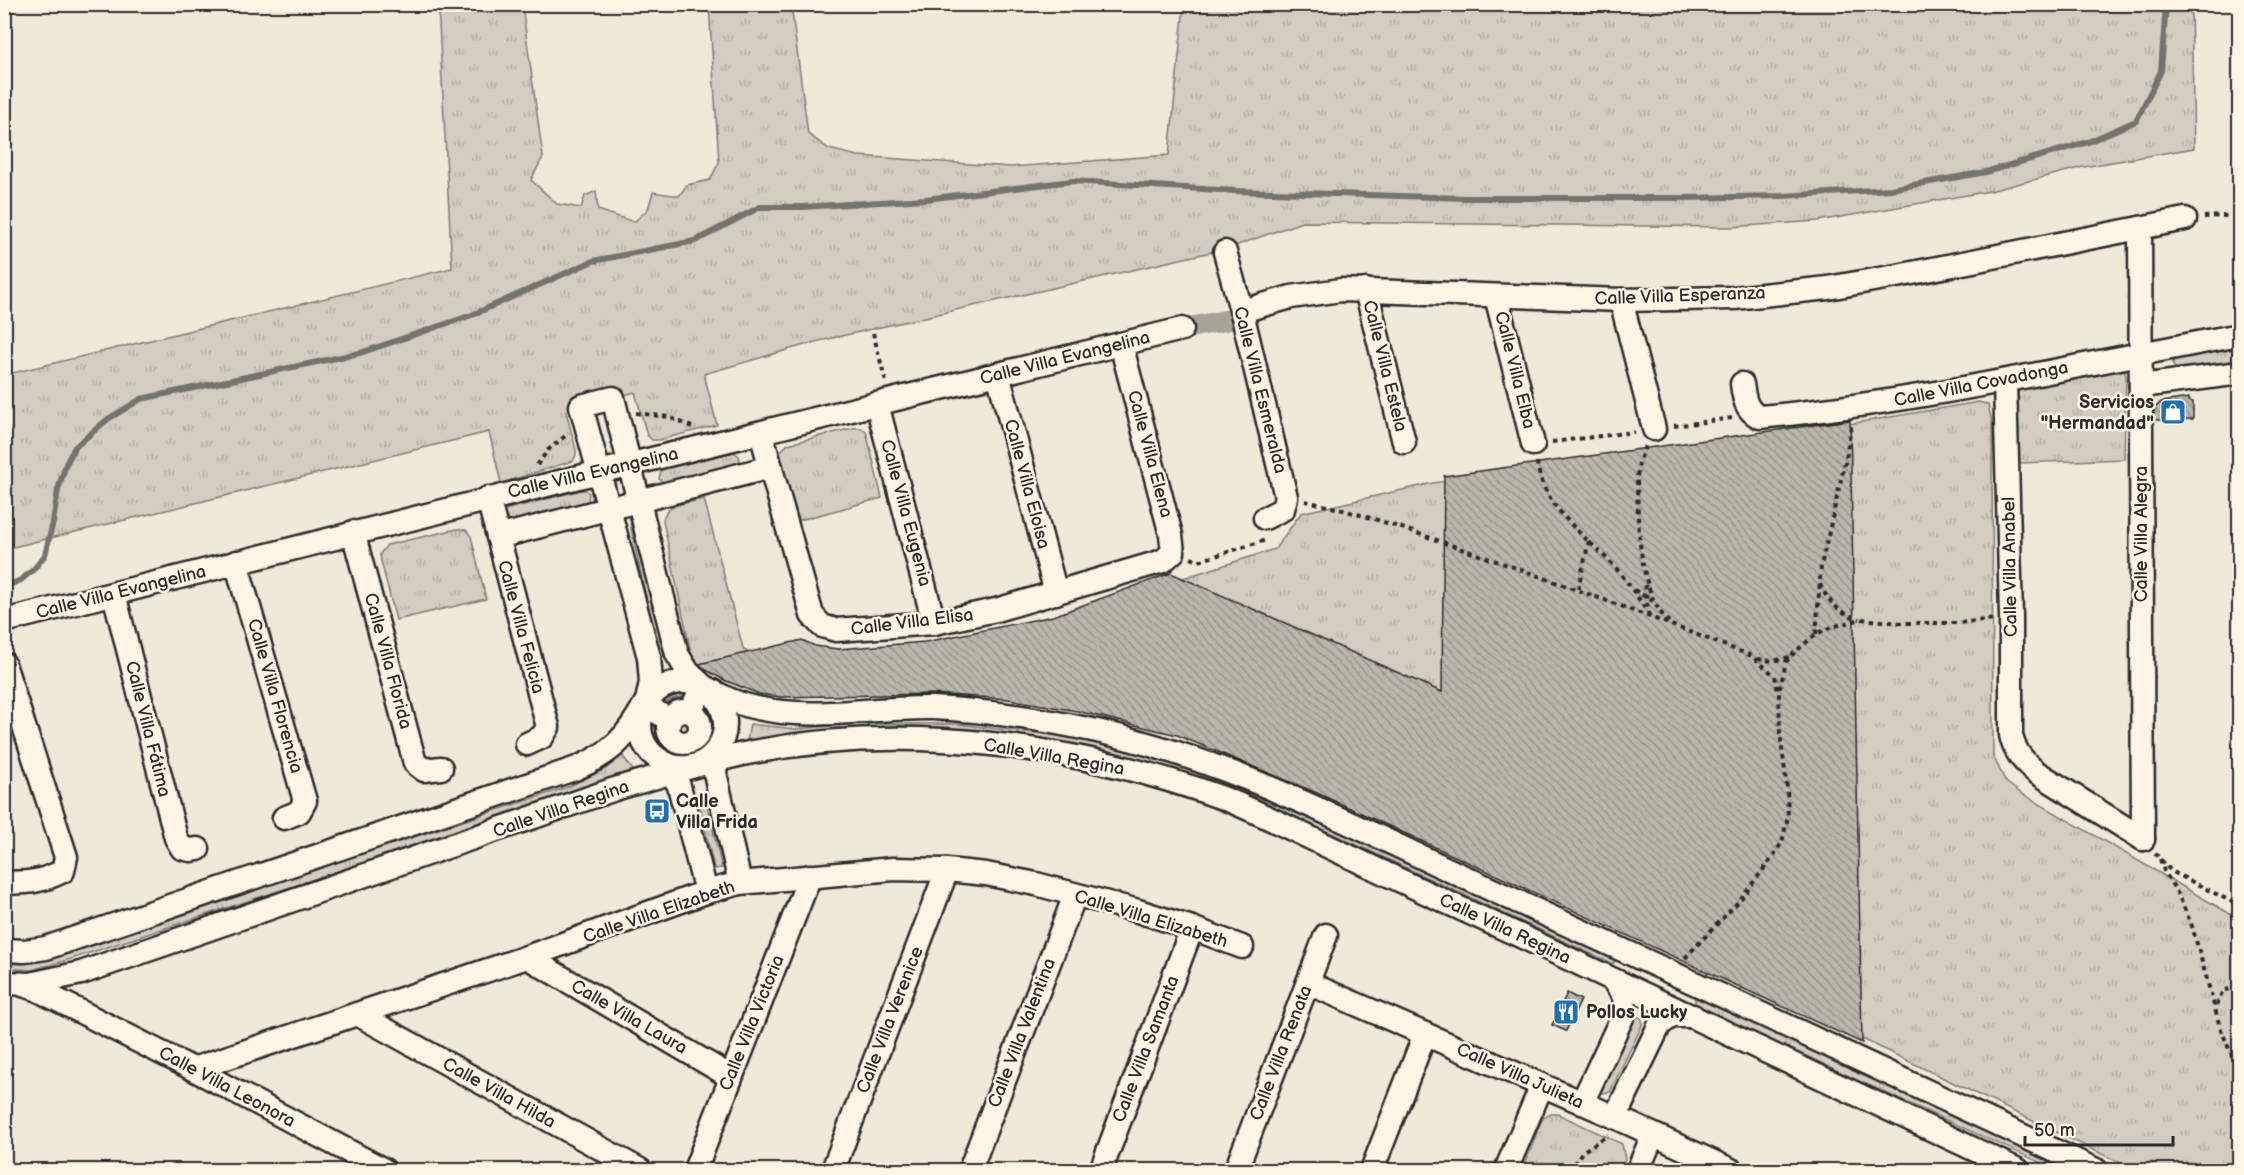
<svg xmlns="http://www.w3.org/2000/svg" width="2244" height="1175" font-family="'Balsamiq Sans',sans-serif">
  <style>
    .grass { fill: url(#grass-tufts); stroke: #7e7c76; stroke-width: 1.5 }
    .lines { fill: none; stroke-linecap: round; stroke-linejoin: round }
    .stream { stroke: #75736d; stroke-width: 6 }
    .canal { stroke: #a6a399; stroke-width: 21 }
    .building { fill: url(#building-back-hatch); stroke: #2b2b2b; stroke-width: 1.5 }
    .street-casing { stroke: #2b2b2b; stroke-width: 27 }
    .path { stroke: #2b2b2b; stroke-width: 4; stroke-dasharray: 4.5 4.5; stroke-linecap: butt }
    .street { stroke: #fcf5e5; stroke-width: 22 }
    .labels { text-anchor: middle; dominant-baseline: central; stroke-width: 5; stroke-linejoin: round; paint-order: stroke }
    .street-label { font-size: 18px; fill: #2b2b2b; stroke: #fcf5e5 }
    .poi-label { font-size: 18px; font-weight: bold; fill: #2b2b2b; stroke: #fcf5e5; text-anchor: start }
  </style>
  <defs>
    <pattern id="grass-tufts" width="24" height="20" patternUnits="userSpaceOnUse" patternTransform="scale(1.5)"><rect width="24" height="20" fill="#d2cdc0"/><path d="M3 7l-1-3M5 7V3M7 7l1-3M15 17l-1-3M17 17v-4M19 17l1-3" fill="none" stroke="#b4b0a5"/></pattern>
    <pattern id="building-back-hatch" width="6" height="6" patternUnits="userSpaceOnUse" patternTransform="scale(1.5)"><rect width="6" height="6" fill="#bcb7ac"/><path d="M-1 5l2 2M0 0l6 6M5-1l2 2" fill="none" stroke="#99958c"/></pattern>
  </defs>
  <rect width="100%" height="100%" fill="#efe9da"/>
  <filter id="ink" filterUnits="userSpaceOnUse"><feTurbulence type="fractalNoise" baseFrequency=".0167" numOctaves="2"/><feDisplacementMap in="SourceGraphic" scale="12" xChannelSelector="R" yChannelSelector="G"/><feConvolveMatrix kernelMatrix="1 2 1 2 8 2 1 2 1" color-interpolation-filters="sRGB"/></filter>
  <g filter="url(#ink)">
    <g class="grass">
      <polygon points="438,5 522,5 543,157 531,180 557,204 581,208 585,196 596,191 598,210 634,222 648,209 653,192 679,196 687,185 710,180 719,162 709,5 791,5 808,134 829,149 858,156 1011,167 1169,155 1184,5 2191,5 2194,148 2083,167 1990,191 1818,221 1730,227 1302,222 1229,248 815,342 704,374 717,425 659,440 652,440 647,435 635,392 566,411 576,450 576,455 573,461 501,483 489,432 5,549 4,375 452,268"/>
      <polygon points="2239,346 2239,360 2176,369 2172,364 2176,357"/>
      <polygon points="2118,369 2124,370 2126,374 2124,459 2019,463 2017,389"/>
      <path d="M1979 402 1988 405 1992 422 1993 756 2006 782 2019 792 2239 919V1170H2135L1852 1034 1202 738 1014 696 781 692 722 675 700 665 691 653 663 521C664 503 689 503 704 499L743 648 750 654 807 649 879 650 1038 624 1275 549 1301 513 1433 483 1837 426Z"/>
      <polygon points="853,428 861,428 866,431 882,498 796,521 780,452 788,444"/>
      <polygon points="734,452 739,456 740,460 736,464 674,481 665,483 659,479 661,470 670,467"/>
      <polygon points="581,490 585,490 589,493 588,501 584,504 505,523 501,511"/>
      <polygon points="635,522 666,656 659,657 630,524"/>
      <polygon points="457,529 466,530 471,536 486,599 396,620 381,561 380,554 387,545"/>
      <circle cx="683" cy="727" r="30"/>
      <polygon points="750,724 794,729 856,724 957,724 1081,738 1181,766 1240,789 1333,828 1581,943 1615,961 1613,964 1331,833 1236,792 1168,767 1087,746 959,729 859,728 747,741"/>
      <path d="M622 755 635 773 600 781 404 850 71 959 32 970 5 968 4 962C26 967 45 961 66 954L251 890 568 787 607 768Z"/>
      <polygon points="705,796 722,868 714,869 698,797"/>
      <polygon points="1697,996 2076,1170 2057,1170 1697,1008 1694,997"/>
      <polygon points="1634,1016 1642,1018 1642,1025 1610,1092 1602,1093 1601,1085"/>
      <polygon points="1551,1114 1558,1114 1622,1144 1625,1159 1621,1170 1523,1170 1540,1124 1544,1117"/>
    </g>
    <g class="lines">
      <polyline class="stream" points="4,587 21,580 34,569 45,555 53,522 58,490 66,464 75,447 108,419 141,399 360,353 472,315 593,261 695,241 760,207 803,207 926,199 1072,181 1235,191 1465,198 1683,198 1783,196 1891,189 1986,172 2088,142 2136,121 2161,71 2166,4"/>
      <polyline class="canal" points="1182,329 1243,317"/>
    </g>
    <g class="building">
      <polygon points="2189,398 2189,401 2193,402 2193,419 2154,420 2154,409 2161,402"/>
      <polygon points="1850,420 1862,1043 1317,793 1177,735 1077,711 1008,699 932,694 781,697 759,694 724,680 706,670 699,664 802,640 815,646 838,649 925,642 1053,616 1171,573 1442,692 1444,476"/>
      <polygon points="1567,993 1581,1000 1566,1031 1552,1025"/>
    </g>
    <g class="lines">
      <defs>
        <g id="street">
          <polyline points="2140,228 2143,839"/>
          <polyline points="1225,252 1243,317 1286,497 1283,509 1265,518"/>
          <polyline points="1366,290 1404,442"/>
          <polyline points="1496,296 1533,444"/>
          <polyline points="1621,300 1654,429"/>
          <polyline points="1242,311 1291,297 1341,290 1621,300 1734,298 1828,288 1902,275 2185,219"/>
          <polyline points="998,374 1056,593"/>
          <path d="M2005 382 2011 617V735C2014 751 2023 761 2036 772L2143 839"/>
          <path d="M1742 384C1744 399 1746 411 1760 417 1922 402 2080 364 2240 335"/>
          <polyline points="2141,386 2240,373"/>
          <polyline points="877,404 934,623"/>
          <polyline points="761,433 812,615 822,626 836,630 934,623 996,610 1163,561 1173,552 1171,535 1121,344"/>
          <polyline points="488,498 548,727 542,737 527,744"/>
          <polyline points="353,532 415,763 424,770 441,768"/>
          <polyline points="498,537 771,467"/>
          <polyline points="236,562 305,801 299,812 284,818"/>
          <polyline points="114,594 176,838 182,848 190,850 198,849"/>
          <path d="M4 621C396 522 789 424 1182 329"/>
          <path d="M4 664 66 857 63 871C43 881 27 884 4 882"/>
          <path d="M711 692C750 732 700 790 657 758 624 734 643 683 682 682 700 681 715 694 731 700 747 707 765 710 782 712 831 717 882 707 932 708 984 710 1046 720 1097 731 1229 760 1351 825 1473 881 1681 976 1889 1073 2096 1170"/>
          <polyline points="647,701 651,682 649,657 581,406 613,398 677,654 688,672 703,686 690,712"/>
          <circle cx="684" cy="727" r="16"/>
          <polyline points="720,748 716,760 715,773 740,883"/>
          <polyline points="662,762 672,772 679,786 706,892"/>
          <path d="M4 950 25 951 46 948 577 768C612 753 627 737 645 704L670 721"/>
          <polyline points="527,957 731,1077"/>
          <path d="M4 983 30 984 81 973 615 789C661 776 706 761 753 752 907 723 1073 744 1220 797 1255 810 1289 828 1323 844 1386 874 1450 904 1514 933 1682 1012 1850 1091 2018 1170"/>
          <polyline points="1308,983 1615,1117 1731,1170"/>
          <polyline points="23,985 36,989 193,1069 384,1170"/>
          <polyline points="359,1015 640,1170"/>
          <polyline points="193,1069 527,957 706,892 740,883 893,869 947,870 986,874 1036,884 1138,911 1192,928 1242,947"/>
          <polyline points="1582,1103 1625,1011 1624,996 1613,980"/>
          <polyline points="1615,1117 1660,1024 1672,1016 1693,1016"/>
          <polyline points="695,1170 810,876"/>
          <polyline points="833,1170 947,870"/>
          <polyline points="970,1170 1075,895"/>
          <polyline points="1101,1170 1192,928"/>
          <polyline points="1236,1170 1326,935"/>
          <polyline points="1372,1170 1425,1034"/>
          <polyline points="1506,1170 1542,1085"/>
          <polyline points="1638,1170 1653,1135"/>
        </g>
      </defs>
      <use href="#street" class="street-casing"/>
      <g class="path">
        <polyline points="2204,217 2240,215"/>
        <polyline points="873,333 886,382"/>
        <polyline points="636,413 669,417 692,427"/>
        <polyline points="1674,426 1732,418"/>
        <polyline points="1552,442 1634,432"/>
        <path d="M1645 446 1639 463 1637 477C1638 519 1637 593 1669 622"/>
        <path d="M1537 462C1542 507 1586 536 1615 567 1628 582 1639 599 1650 616"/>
        <polyline points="537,465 548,450 569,433"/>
        <path d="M1305 501C1364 513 1422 535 1479 555 1571 587 1662 621 1752 656L1775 676 1778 692"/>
        <polyline points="1191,558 1199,561 1266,540"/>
        <path d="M1820 584C1828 603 1841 614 1860 619"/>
        <polyline points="1645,585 1648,610"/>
        <polyline points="1578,589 1589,541"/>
        <polyline points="1634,590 1653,601"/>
        <polyline points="1816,634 1821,566 1846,458 1851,426"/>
        <polyline points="1758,659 1773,661 1789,657"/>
        <polyline points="2155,853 2171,871 2240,906"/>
        <polyline points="2160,859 2164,871 2178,894 2192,926 2220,1027 2235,1063 2236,1121 2240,1151"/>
        <polyline points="1685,958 1739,901 1773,857 1782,842 1788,817 1787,787 1780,733 1779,692 1786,662 1794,653 1816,634 1832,627 1861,619 1901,623 1959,623 1993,619"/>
        <polyline points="2217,1005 2223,990 2240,988"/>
        <polyline points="1574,1164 1582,1152 1608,1135"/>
      </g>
      <use href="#street" class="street"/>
    </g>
  </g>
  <defs>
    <symbol id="shop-square" viewBox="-11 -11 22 22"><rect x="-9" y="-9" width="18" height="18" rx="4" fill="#1f6fb2" stroke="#fcf5e5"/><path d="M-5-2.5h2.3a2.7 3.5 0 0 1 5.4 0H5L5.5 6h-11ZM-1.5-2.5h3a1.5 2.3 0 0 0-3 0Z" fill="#fff"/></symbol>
    <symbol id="bus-square" viewBox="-11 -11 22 22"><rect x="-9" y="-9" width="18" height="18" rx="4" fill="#1f6fb2" stroke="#fcf5e5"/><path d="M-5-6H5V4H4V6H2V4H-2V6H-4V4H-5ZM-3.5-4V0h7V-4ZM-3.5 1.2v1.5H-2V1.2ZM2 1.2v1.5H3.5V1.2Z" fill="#fff"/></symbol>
    <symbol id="restaurant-square" viewBox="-11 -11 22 22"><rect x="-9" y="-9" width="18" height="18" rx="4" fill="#1f6fb2" stroke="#fcf5e5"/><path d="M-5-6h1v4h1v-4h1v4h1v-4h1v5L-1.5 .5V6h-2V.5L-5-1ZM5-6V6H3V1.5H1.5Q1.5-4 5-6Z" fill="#fff"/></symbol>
  </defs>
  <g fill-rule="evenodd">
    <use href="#shop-square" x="2158" y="397" width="30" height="30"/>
    <use href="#bus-square" x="642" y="796" width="30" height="30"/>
    <use href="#restaurant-square" x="1551" y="997" width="30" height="30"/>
  </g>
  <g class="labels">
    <g class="street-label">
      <text transform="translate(1680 296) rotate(-2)">Calle Villa Esperanza</text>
      <text transform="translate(1065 358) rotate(-14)">Calle Villa Evangelina</text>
      <text transform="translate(1385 366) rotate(76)">Calle Villa Estela</text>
      <text transform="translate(1515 370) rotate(76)">Calle Villa Elba</text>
      <text transform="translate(1981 384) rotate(-11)">Calle Villa Covadonga</text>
      <text transform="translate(1260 390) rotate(76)">Calle Villa Esmeralda</text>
      <text transform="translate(1150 454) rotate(75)">Calle Villa Elena</text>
      <text transform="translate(593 473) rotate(-13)">Calle Villa Evangelina</text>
      <text transform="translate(1027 484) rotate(75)">Calle Villa Eloisa</text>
      <text transform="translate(906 513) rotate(75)">Calle Villa Eugenia</text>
      <text transform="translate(2141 534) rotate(-90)">Calle Villa Alegra</text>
      <text transform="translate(2010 567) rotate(-91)">Calle Villa Anabel</text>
      <text transform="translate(121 592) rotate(-14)">Calle Villa Evangelina</text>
      <text transform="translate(912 622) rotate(-7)">Calle Villa Elisa</text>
      <text transform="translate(521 627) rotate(75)">Calle Villa Felicia</text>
      <text transform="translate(388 661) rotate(75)">Calle Villa Florida</text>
      <text transform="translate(275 696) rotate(74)">Calle Villa Florencia</text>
      <text transform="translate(148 729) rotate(76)">Calle Villa Fátima</text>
      <text transform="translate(1054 757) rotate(10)">Calle Villa Regina</text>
      <text transform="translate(561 809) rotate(-19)">Calle Villa Regina</text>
      <text transform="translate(659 912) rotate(-19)">Calle Villa Elizabeth</text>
      <text transform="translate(1151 919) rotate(17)">Calle Villa Elizabeth</text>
      <text transform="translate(1505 929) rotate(25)">Calle Villa Regina</text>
      <text transform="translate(629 1017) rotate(30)">Calle Villa Laura</text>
      <text transform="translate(890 1020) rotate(-69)">Calle Villa Verenice</text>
      <text transform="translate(752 1023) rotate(-68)">Calle Villa Victoria</text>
      <text transform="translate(1022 1033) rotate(-69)">Calle Villa Valentina</text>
      <text transform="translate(1146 1049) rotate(-69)">Calle Villa Samanta</text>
      <text transform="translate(1281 1053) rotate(-69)">Calle Villa Renata</text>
      <text transform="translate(1520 1076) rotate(24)">Calle Villa Julieta</text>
      <text transform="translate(227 1087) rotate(28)">Calle Villa Leonora</text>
      <text transform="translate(499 1093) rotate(29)">Calle Villa Hilda</text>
    </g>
    <g class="poi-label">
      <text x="2154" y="402" text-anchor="end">Servicios<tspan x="2154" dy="21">"Hermandad"</tspan></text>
      <text x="676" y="801">Calle<tspan x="676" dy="21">Villa Frida</tspan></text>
      <text x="1586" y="1012">Pollos Lucky</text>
    </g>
  </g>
  <rect width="2244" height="1175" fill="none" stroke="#fcf5e5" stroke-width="24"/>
  <rect x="12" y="12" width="2220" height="1151" fill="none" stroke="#2b2b2b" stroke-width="2" filter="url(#ink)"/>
  <path d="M2025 1136v9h148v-9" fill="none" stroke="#2b2b2b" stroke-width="3"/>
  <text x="2034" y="1136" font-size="18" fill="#2b2b2b" stroke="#fcf5e5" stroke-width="4.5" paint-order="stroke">50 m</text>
</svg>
